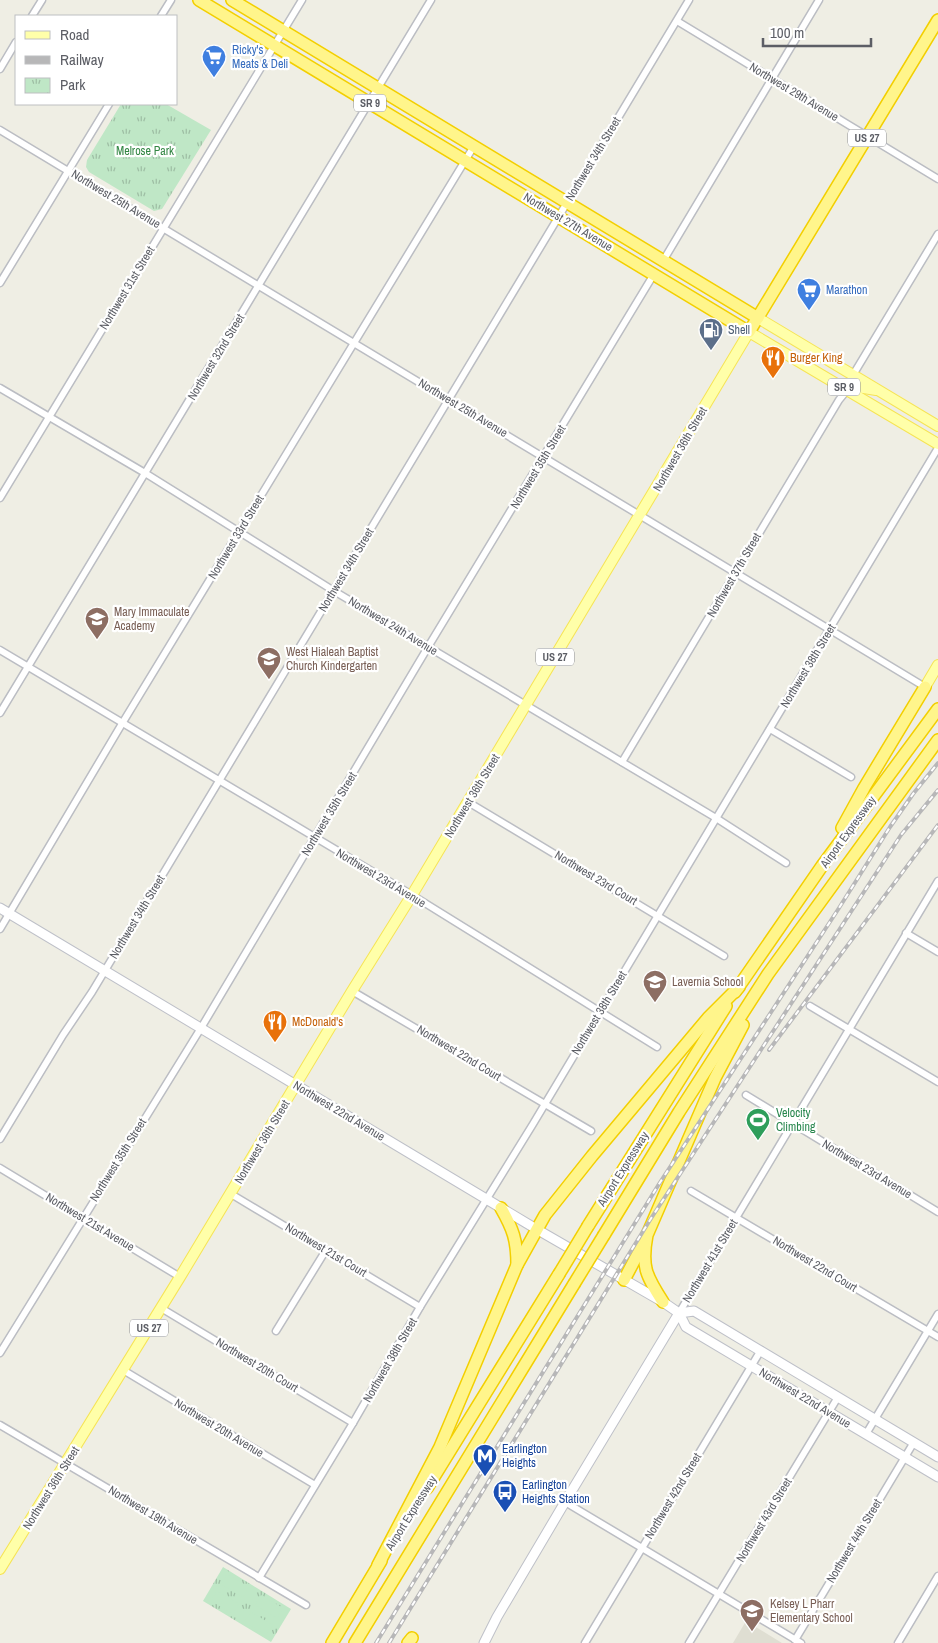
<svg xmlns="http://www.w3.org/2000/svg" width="938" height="1643" font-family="'Archivo Narrow',sans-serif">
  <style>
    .education { fill: #dfded2 }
    .park { fill: url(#park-tufts) }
    .pitch { fill: #bfe7c6 }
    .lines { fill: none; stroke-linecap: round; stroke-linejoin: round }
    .street-casing { stroke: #bbbdc3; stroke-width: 9 }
    .secondary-casing { stroke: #bec0c8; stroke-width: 11 }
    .primary-casing { stroke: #f6e455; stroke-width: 12 }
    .highway-casing { stroke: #f3cf00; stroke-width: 14 }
    .street { stroke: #fff; stroke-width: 6 }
    .secondary { stroke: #fff; stroke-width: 9 }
    .primary { stroke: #ffffa9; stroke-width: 10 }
    .highway { stroke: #fff58b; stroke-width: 11 }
    .rail-casing { stroke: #b7b7b8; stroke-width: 4 }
    .rail { stroke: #fff; stroke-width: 2; stroke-dasharray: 5.5; stroke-linecap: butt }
    .highway-bridge-casing { stroke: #f3cf00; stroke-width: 14; stroke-linecap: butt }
    .highway-bridge { stroke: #fff58b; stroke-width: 11 }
    .labels { text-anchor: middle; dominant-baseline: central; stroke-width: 4.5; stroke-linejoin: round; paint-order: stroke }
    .shield { fill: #fff; stroke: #8d8e93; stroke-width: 1 }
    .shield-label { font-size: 11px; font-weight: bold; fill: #5c5e65 }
    .shop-label { font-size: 12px; fill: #366cbe; stroke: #fff; text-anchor: start }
    .street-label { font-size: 12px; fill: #5c5e65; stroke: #fff }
    .park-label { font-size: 12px; fill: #328643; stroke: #fff }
    .service-label { font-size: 12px; fill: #4e5e75; stroke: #fff; text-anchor: start }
    .food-label { font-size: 12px; fill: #c56008; stroke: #fff; text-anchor: start }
    .education-label { font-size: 12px; fill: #785e54; stroke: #fff; text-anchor: start }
    .leisure-label { font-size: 12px; fill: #27864d; stroke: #fff; text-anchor: start }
    .transit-label { font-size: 12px; fill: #164399; stroke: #fff; text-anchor: start }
  </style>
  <defs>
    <pattern id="park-tufts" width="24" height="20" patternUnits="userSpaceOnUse" patternTransform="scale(1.25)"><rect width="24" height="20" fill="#bfe7c6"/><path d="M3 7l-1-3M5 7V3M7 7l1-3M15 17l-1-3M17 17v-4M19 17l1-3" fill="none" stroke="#9ebea4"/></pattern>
  </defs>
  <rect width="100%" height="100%" fill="#efeee4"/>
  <polygon class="education" points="746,1621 782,1643 733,1643"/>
  <g class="park">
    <polygon points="121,104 166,104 211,130 162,209 154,211 89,172 86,167 87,160"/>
    <polygon points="223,1567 291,1609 271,1642 203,1601"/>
  </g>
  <g class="pitch">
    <polygon points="227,1574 249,1587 243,1598 221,1584"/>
    <polygon points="217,1591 239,1604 233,1614 211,1601"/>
    <polygon points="261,1595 283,1608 277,1618 255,1605"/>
    <polygon points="251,1612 273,1625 266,1635 244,1622"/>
  </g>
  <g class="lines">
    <defs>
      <g id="street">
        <polyline points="32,16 42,0"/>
        <polyline points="161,16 171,0"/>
        <polyline points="677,21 938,179"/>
        <polyline points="0,69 16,42"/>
        <polyline points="0,130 925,687"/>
        <polyline points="663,261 819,0"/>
        <polyline points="0,283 109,104"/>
        <polyline points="853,375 938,234"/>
        <polyline points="0,388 145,473 334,591 716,818 786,863"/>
        <polyline points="0,498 302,0"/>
        <polyline points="0,650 412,895 657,1047"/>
        <polyline points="0,713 431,0"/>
        <polyline points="770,729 851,777"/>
        <path d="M622 762C695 642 766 520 839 400L848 389"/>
        <polyline points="468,802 724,956"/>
        <polyline points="0,929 123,722 474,146"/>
        <polyline points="906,933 938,952"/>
        <polyline points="352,991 591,1131"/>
        <polyline points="810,1006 938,1082"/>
        <polyline points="746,1095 938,1212"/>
        <polyline points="0,1139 63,1035 92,992 689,0"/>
        <polyline points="0,1168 180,1277"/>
        <polyline points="691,1191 938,1337"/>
        <polyline points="231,1194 420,1307"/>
        <polyline points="161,1308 353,1423"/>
        <polyline points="679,1313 938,881"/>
        <polyline points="276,1331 326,1250"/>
        <polyline points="0,1353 201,1028 428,647 654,274"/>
        <polyline points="123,1370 315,1485"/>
        <polyline points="0,1425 306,1605"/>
        <polyline points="866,1434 938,1314"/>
        <polyline points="565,1502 801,1643"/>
        <polyline points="259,1578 353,1423 420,1307 533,1124 938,448"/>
        <polyline points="795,1640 914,1442"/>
        <polyline points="585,1643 761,1350"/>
        <polyline points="689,1643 838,1397"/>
        <polyline points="898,1643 938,1576"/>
      </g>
      <g id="secondary">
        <polyline points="0,908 538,1230 663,1302 679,1313 686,1327 938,1477"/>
        <polyline points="679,1313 694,1311 938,1457"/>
        <polyline points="484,1643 497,1617 565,1502 679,1313"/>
      </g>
      <g id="primary">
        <polyline points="758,318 938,426"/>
        <path d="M848 389C856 385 867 389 876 390"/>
        <polyline points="925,687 938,665"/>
        <polyline points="0,1569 180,1277 352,991 412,895 749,332 938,444"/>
      </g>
      <g id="highway">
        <polyline points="199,0 749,332 938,20"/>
        <polyline points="232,0 758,318"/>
        <polyline points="842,828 864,788 925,687"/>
        <polyline points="735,992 822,866 938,709"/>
        <path d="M501 1208C513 1229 517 1240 517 1265"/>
        <polyline points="588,1226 726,1006"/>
        <polyline points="604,1235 679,1112 768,974 938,740"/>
        <polyline points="624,1280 643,1244"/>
        <path d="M663 1302C646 1276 641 1266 647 1235L715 1078 743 1025"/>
        <polyline points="427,1488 559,1274"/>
        <polyline points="378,1565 440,1447 517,1265 545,1215 592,1156 708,1018 739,987"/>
        <polyline points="332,1643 381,1561"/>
        <polyline points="355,1643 574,1284"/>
        <polyline points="408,1643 412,1638"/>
      </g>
    </defs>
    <use href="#street" class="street-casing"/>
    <use href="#secondary" class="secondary-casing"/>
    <use href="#primary" class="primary-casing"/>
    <use href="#highway" class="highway-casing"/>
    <use href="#street" class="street"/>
    <use href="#secondary" class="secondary"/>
    <use href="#primary" class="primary"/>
    <use href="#highway" class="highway"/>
    <defs>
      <g id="rail">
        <polyline points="769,1050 938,825"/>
        <polyline points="376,1643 659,1184 839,908 890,827 913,794 938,763"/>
        <polyline points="389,1643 650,1220 901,835 938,790"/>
      </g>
    </defs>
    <use href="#rail" class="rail-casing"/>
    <use href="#rail" class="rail"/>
    <defs>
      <g id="highway-bridge">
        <polyline points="559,1274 588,1226"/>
        <polyline points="574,1284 604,1235"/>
      </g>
    </defs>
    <use href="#highway-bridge" class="highway-bridge-casing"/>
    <use href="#highway-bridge" class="highway-bridge"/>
  </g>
  <defs>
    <symbol id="supermarket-pin" viewBox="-11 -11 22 30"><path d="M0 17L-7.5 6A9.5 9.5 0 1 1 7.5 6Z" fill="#3f7fe0" stroke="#fff"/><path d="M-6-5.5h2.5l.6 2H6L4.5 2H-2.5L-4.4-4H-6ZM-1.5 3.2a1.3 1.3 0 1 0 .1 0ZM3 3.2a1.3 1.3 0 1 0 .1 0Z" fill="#fff"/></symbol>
    <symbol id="fuel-pin" viewBox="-11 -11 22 30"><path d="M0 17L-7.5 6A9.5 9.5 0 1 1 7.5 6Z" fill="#5c6f8a" stroke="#fff"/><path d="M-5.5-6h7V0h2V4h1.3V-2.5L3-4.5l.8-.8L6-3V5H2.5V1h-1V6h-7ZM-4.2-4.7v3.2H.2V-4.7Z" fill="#fff"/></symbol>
    <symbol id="restaurant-pin" viewBox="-11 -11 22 30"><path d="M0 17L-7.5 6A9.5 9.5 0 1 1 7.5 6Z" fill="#e8710a" stroke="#fff"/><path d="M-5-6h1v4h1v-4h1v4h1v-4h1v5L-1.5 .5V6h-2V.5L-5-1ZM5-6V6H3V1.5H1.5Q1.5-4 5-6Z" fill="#fff"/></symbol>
    <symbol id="school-pin" viewBox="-11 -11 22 30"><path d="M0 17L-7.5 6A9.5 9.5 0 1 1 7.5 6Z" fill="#8d6e63" stroke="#fff"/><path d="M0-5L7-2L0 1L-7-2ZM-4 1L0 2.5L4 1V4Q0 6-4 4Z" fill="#fff"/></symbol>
    <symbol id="stadium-pin" viewBox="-11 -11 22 30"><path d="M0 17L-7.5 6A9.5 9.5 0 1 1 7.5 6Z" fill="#2e9e5b" stroke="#fff"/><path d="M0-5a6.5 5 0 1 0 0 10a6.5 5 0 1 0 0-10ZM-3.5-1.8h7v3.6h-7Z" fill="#fff"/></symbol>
    <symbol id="metro-pin" viewBox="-11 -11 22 30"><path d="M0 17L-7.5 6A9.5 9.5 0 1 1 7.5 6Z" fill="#1a4fb4" stroke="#fff"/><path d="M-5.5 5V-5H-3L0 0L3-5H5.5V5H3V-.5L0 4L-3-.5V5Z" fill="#fff"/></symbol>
    <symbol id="bus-pin" viewBox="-11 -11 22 30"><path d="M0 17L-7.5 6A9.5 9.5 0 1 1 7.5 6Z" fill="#1a4fb4" stroke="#fff"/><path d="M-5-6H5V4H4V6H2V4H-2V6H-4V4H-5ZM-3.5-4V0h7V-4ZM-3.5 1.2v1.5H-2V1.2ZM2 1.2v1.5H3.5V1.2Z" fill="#fff"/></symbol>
  </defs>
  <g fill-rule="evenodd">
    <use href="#supermarket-pin" x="200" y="43" width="28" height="38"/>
    <use href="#supermarket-pin" x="795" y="276" width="28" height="38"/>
    <use href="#fuel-pin" x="697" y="316" width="28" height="38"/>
    <use href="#restaurant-pin" x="759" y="344" width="28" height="38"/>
    <use href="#school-pin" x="83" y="605" width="28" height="38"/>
    <use href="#school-pin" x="255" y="645" width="28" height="38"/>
    <use href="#school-pin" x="641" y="968" width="28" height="38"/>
    <use href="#restaurant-pin" x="261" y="1008" width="28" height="38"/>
    <use href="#stadium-pin" x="744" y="1106" width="28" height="38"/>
    <use href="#metro-pin" x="471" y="1442" width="28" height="38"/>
    <use href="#bus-pin" x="491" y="1478" width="28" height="38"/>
    <use href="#school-pin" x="738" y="1597" width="28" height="38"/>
  </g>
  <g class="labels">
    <g class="shield">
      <rect x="354" y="94.5" width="32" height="17" rx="4"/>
      <rect x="848" y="129.5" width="38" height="17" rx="4"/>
      <rect x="828" y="378.5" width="32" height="17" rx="4"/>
      <rect x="536" y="648.5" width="38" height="17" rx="4"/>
      <rect x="130" y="1319.5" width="38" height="17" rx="4"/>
    </g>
    <g class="shield-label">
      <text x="370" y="103">SR 9</text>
      <text x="867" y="138">US 27</text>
      <text x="844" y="387">SR 9</text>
      <text x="555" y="657">US 27</text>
      <text x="149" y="1328">US 27</text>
    </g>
    <g class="shop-label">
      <text x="232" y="50">Ricky's<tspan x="232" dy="14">Meats &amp; Deli</tspan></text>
      <text x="826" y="290">Marathon</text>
    </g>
    <g class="street-label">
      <text transform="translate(794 92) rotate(31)">Northwest 29th Avenue</text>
      <text transform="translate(593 159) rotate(-59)">Northwest 34th Street</text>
      <text transform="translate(116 199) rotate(31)">Northwest 25th Avenue</text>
      <text transform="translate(568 222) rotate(31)">Northwest 27th Avenue</text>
      <text transform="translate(127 288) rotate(-59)">Northwest 31st Street</text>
      <text transform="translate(216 357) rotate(-59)">Northwest 32nd Street</text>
      <text transform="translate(463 408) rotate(31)">Northwest 25th Avenue</text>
      <text transform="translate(680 449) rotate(-60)">Northwest 36th Street</text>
      <text transform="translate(538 467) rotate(-59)">Northwest 35th Street</text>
      <text transform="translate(236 537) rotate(-59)">Northwest 33rd Street</text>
      <text transform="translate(346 570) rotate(-59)">Northwest 34th Street</text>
      <text transform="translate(734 575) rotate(-60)">Northwest 37th Street</text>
      <text transform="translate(393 626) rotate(31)">Northwest 24th Avenue</text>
      <text transform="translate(808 666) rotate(-59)">Northwest 38th Street</text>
      <text transform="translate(472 796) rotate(-59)">Northwest 36th Street</text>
      <text transform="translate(329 814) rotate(-59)">Northwest 35th Street</text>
      <text transform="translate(848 832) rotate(-54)">Airport Expressway</text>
      <text transform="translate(381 878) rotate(31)">Northwest 23rd Avenue</text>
      <text transform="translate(596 878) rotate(31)">Northwest 23rd Court</text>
      <text transform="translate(137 917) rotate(-59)">Northwest 34th Street</text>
      <text transform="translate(599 1013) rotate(-59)">Northwest 38th Street</text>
      <text transform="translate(459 1053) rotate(31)">Northwest 22nd Court</text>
      <text transform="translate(339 1111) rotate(31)">Northwest 22nd Avenue</text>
      <text transform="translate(262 1142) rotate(-59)">Northwest 36th Street</text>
      <text transform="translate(118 1160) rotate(-58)">Northwest 35th Street</text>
      <text transform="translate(623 1169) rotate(-58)">Airport Expressway</text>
      <text transform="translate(867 1169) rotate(31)">Northwest 23rd Avenue</text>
      <text transform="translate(90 1222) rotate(31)">Northwest 21st Avenue</text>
      <text transform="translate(326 1250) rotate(31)">Northwest 21st Court</text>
      <text transform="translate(710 1261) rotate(-59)">Northwest 41st Street</text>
      <text transform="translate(815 1264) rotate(31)">Northwest 22nd Court</text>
      <text transform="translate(390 1360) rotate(-60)">Northwest 38th Street</text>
      <text transform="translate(257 1365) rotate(31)">Northwest 20th Court</text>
      <text transform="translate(805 1398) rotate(31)">Northwest 22nd Avenue</text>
      <text transform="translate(219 1428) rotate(31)">Northwest 20th Avenue</text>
      <text transform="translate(51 1488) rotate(-58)">Northwest 36th Street</text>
      <text transform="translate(673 1496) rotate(-59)">Northwest 42nd Street</text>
      <text transform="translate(411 1513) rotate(-58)">Airport Expressway</text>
      <text transform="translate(153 1515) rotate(31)">Northwest 19th Avenue</text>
      <text transform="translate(764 1520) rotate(-59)">Northwest 43rd Street</text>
      <text transform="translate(854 1541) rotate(-59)">Northwest 44th Street</text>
    </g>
    <g class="park-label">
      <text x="145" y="151">Melrose Park</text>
    </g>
    <g class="service-label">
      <text x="728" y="330">Shell</text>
    </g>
    <g class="food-label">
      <text x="790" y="358">Burger King</text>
      <text x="292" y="1022">McDonald's</text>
    </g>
    <g class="education-label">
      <text x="114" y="612">Mary Immaculate<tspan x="114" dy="14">Academy</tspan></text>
      <text x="286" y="652">West Hialeah Baptist<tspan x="286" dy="14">Church Kindergarten</tspan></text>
      <text x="672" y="982">Lavernia School</text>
      <text x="770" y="1604">Kelsey L Pharr<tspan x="770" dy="14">Elementary School</tspan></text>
    </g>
    <g class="leisure-label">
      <text x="776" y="1113">Velocity<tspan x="776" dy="14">Climbing</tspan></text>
    </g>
    <g class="transit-label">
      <text x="502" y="1449">Earlington<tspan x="502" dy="14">Heights</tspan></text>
      <text x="522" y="1485">Earlington<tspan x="522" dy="14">Heights Station</tspan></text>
    </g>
  </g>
  <rect x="15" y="15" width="162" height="90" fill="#ffffff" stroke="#bebfc1"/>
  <rect x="25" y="31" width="25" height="8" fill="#ffffa9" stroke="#bebfc1"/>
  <text x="60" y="40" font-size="15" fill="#5c5e65">Road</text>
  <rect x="25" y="56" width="25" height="8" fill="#b7b7b8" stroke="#bebfc1"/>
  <text x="60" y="65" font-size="15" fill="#5c5e65">Railway</text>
  <rect x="25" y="78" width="25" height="15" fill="url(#park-tufts)" stroke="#bebfc1"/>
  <text x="60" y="90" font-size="15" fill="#5c5e65">Park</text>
  <path d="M763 38v8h108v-8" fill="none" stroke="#5c5e65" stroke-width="2.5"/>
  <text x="770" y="38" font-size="15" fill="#5c5e65" stroke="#ffffff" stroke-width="4" paint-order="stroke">100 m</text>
</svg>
